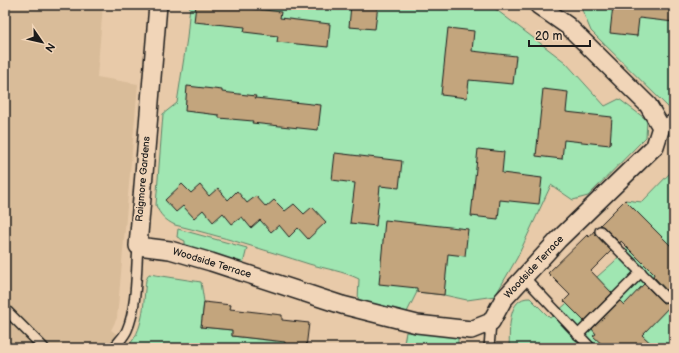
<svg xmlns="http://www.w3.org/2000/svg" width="679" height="353" font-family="'Balsamiq Sans',sans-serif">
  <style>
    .built { fill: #d9bc99 }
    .green { fill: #a0e6b2; stroke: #5e8167 }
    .building { fill: #c3a57d; stroke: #1c1c1c }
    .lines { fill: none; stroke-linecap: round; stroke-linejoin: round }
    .service-casing { stroke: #1c1c1c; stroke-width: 12 }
    .minor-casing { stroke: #1c1c1c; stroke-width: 20 }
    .service { stroke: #f1d5b8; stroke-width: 9 }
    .minor { stroke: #f1d5b8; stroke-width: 17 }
    .labels { text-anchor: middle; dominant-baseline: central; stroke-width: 4; stroke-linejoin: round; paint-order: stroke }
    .street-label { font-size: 10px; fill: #1c1c1c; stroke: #f1d5b8 }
  </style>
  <rect width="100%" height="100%" fill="#e8caa9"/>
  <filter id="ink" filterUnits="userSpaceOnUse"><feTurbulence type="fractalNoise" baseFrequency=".025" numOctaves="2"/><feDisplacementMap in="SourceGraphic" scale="8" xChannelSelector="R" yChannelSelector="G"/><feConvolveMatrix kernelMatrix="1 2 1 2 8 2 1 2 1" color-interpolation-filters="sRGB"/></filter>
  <g filter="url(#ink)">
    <polygon class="built" points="5,5 103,5 97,77 138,84 117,318 111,330 130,344 126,348 5,348"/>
    <g class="green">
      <path d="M190 5H490L565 62 605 106 619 99 647 120 646 137 588 196 573 200 551 185 517 258 495 296 467 300 444 295 417 292 407 312 358 301 359 279C343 271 326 269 309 264 265 250 220 236 175 225 166 221 159 214 156 205L163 114 177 103 187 38Z"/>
      <polygon points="580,5 674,5 674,113 591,31"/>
      <path d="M674 169V348H509C510 331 507 297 530 298L550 318 614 262 627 247 603 223 625 200 642 202Z"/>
      <polygon points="178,229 247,248 243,264 185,245 185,241 177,237"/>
      <path d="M149 274 201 282 204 302 201 327 232 330V336L276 341 277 338 306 348H126C145 331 143 303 146 280Z"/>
      <polygon points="406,332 458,337 458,348 403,348"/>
    </g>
    <g class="building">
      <polygon points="196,5 247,5 247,8 281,12 280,18 330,24 328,47 277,42 278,36 244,32 245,27 194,22"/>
      <polygon points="351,5 378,5 375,29 349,27"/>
      <polygon points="613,5 674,5 674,22 639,18 637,36 610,33"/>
      <polygon points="448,28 474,31 472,51 516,56 513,84 469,80 467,98 441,95"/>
      <polygon points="187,86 222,90 222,92 256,96 255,98 321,105 318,130 252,123 253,121 219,118 219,115 185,111"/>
      <polygon points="543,89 568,92 566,112 612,117 610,145 564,140 562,159 536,156"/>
      <polygon points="478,149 504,152 502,173 542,178 539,204 500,200 498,219 471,216"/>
      <polygon points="335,153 402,161 399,188 380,186 376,226 350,223 355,183 332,180"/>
      <polygon points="182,184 191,193 200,185 209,196 218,188 228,200 237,191 247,203 256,196 266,207 274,200 285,211 294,204 304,214 312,207 326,222 308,239 298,228 289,237 279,225 271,232 260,220 251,228 242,217 232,224 223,213 213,222 203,210 194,218 183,206 176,212 165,200"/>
      <polygon points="625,200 674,249 674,302 642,335 656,348 606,348 593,336 596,334 592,329 620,301 624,305 644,284 663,303 669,302 671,298 669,293 653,276 654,274 621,241 620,243 604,227 600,225"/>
      <polygon points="385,220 468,229 465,256 448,254 444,295 417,292 417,288 379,284"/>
      <polygon points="594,231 596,235 611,251 591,271 612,293 584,321 564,301 570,295 548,273 587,235 589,237"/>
      <polygon points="204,302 231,305 230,309 282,315 282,320 309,323 306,348 285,346 285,342 232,336 232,330 201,327"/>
    </g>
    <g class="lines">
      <defs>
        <g id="service">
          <polyline points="661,127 674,118"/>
          <polyline points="600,231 665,297"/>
          <polyline points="524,277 591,348"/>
          <polyline points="5,309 44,348"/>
          <polyline points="578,335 641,272"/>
          <path d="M114 348C118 342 124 337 127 330 137 307 136 272 138 246"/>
          <polyline points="489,348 491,322"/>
        </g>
        <polyline id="minor" points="158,5 138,246 170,250 211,262 342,305 417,324 471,330 491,322 503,300 558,240 655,146 661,127 648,105 568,26 538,5"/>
      </defs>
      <use href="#service" class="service-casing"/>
      <use href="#minor" class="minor-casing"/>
      <use href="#service" class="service"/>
      <use href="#minor" class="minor"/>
    </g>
  </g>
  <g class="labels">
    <g class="street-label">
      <text transform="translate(143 179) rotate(-85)">Raigmore Gardens</text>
      <text transform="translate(212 263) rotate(17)">Woodside Terrace</text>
      <text transform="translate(534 267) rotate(-47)">Woodside Terrace</text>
    </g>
  </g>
  <rect width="679" height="353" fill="none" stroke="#f1d5b8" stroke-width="20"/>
  <rect x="10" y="10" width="659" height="333" fill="none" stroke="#1c1c1c" stroke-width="1.5" filter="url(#ink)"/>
  <g transform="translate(42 42) rotate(124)" stroke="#f1d5b8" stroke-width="3" paint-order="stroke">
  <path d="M0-3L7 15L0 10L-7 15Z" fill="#1c1c1c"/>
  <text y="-6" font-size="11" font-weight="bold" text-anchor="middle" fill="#1c1c1c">N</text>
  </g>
  <path d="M529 40v6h61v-6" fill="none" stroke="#1c1c1c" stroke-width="2"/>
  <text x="535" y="40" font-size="12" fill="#1c1c1c" stroke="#f1d5b8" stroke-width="3" paint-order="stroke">20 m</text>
</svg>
